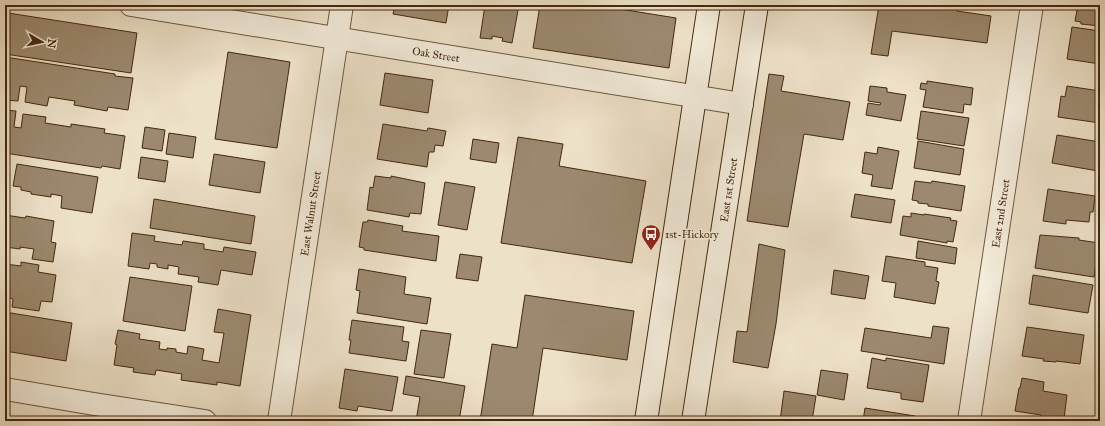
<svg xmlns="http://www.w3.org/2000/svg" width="1105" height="426" font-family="'IM FELL Great Primer',serif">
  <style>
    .building { fill: #9c896f; stroke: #44290e }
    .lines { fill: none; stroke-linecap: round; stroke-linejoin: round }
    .minor-casing { stroke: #6e573c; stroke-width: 24 }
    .secondary-casing { stroke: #44290e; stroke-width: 24 }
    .minor { stroke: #f3ecdb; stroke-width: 22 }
    .secondary { stroke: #f3ecdb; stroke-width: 22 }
    .labels { text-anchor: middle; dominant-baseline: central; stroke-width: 3; stroke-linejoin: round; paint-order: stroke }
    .street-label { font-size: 11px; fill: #44290e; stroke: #f3ecdb }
    .poi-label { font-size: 11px; fill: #44290e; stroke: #f3ecdb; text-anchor: start }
  </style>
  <rect width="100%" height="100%" fill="#ede1c8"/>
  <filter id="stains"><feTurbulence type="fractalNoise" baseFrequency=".005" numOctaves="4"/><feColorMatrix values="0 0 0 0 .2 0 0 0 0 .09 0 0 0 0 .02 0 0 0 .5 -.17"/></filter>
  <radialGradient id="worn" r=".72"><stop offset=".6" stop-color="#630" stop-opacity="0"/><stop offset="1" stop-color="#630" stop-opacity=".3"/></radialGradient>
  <g class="building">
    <polygon points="395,5 449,5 446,23 393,14"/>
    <polygon points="485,5 519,5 512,43 502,41 503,38 492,36 492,39 480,38"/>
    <polygon points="540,5 595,5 676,18 669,68 533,48"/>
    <polygon points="879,5 958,5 957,11 991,16 987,43 892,31 888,56 871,54"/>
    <polygon points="1078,5 1100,5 1100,26 1081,24 1081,22 1075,21"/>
    <polygon points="8,13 137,33 131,73 5,54 5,30"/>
    <polygon points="1072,27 1100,31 1100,64 1067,59"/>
    <polygon points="228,52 290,62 277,148 215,139"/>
    <polygon points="5,57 115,74 115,76 133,78 128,110 108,107 107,111 74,105 75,101 49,97 47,106 25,102 27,87 20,86 18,101 5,100"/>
    <polygon points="385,73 433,80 428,113 380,105"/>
    <polygon points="769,74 784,76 781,91 850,102 843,140 804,134 788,227 747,221"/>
    <polygon points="927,81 973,88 971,105 964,104 963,113 923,107 926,90 920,89 921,83 927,84"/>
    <polygon points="870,86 887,88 887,92 906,95 901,121 866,115 868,103 880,105 881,103 868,101"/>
    <polygon points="1067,86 1100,91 1100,123 1058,117 1061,96 1065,97"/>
    <polygon points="5,110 16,111 14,127 21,128 23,114 46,117 45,123 71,127 71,124 105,129 104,133 125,136 120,169 102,166 101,168 5,153"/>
    <polygon points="921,111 969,118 964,146 917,139"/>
    <polygon points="383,124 427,131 428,128 446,131 443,146 435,145 434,152 429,152 427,167 377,159"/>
    <polygon points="145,127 165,130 162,151 142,148"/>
    <polygon points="169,133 196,137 193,158 166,154"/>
    <polygon points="1057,135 1100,142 1100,158 1098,171 1052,163"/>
    <polygon points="518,137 563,144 559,166 646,181 632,263 501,243"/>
    <polygon points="473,139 499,143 496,163 470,159"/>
    <polygon points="918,141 964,149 960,175 914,168"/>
    <polygon points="878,147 899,151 892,189 871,186 873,175 862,173 865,152 877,154"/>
    <polygon points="214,154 265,162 260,193 209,185"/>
    <polygon points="141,157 168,161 165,182 138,178"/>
    <polygon points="17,164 98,177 92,213 61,208 62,196 51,194 51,197 31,194 31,192 21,190 21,187 13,186"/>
    <polygon points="375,176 391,178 391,176 425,183 421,214 410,213 409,217 367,210 370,187 373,188"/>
    <polygon points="915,181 931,183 932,181 965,186 961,211 928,206 928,204 918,203 918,201 912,200"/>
    <polygon points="445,182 475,187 467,230 438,225"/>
    <polygon points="1048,189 1095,196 1093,212 1090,212 1089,222 1066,220 1066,224 1043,221"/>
    <polygon points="855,194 895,200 891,223 851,217"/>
    <polygon points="154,199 255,216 251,244 150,228"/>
    <polygon points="911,213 924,215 924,214 951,218 950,220 957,221 953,242 947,241 947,243 900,235 903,216 911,217"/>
    <polygon points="5,215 25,218 26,216 54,221 51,242 56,243 53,262 32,259 34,249 20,247 20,249 5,247"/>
    <polygon points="368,220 403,226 402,231 439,236 436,261 364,250 364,248 359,247 363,222 367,222"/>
    <polygon points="132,233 155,236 154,241 182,245 183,241 204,244 204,249 223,252 224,247 256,252 252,275 221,270 218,285 198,282 199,277 178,274 179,267 168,265 168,269 157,267 157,264 150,263 149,269 128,266"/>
    <polygon points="1040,235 1079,238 1079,240 1099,243 1094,277 1035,268"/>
    <polygon points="918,241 957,248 955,264 916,258"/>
    <polygon points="759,244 785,250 776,324 768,368 733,362 737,331 747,332"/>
    <polygon points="460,254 482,257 478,281 456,278"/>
    <polygon points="886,256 925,262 925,266 938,268 936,281 939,282 935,304 894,297 896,283 882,281"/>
    <polygon points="21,262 39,265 38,272 56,275 52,302 41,301 39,311 12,307 13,299 5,297 5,264 21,266"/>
    <polygon points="359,269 406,277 404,294 431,298 427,324 357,313 360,291 356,290"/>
    <polygon points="834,270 869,276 865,299 831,294"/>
    <polygon points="1033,275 1093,285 1088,313 1029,304"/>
    <polygon points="130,277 192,286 185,331 123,321"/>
    <polygon points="525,295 634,311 627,360 543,348 532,421 480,421 492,344 517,348"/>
    <polygon points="218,309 251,315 240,386 217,382 217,385 181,380 182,374 156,370 155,375 133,372 134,368 114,365 117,345 115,344 118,330 140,334 139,339 160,342 159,349 167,350 167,348 176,349 176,352 187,354 188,346 204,349 202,360 219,363 224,333 214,332"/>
    <polygon points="5,312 72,323 66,361 5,351"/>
    <polygon points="352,320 404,327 402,341 409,342 406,361 349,353 351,340 349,340"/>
    <polygon points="933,326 949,328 944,364 861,351 865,328 931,338"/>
    <polygon points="1027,327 1084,335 1080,364 1056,361 1056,362 1043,361 1044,359 1022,356"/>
    <polygon points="421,330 451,334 444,378 414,374"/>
    <polygon points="872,358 886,361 886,358 929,365 923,402 901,399 901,393 867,388"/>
    <polygon points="345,369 398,377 392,411 358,406 357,411 339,408"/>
    <polygon points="821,370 848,374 844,400 817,395"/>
    <polygon points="406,376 465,386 459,421 416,421 420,397 403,394"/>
    <polygon points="1022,378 1044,382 1043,391 1067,395 1064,419 1056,417 1056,421 1040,420 1041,415 1015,411 1019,388 1020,388"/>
    <polygon points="784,391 816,396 812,421 780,421"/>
    <polygon points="865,408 915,416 914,421 863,421"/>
  </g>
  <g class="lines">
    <defs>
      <g id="minor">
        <path id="s1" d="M131 5 742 104"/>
        <polyline points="5,389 94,404 205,421"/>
        <path id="s2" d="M279 421 342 5"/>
        <path id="s3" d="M969 421 1032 5"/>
      </g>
      <g id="secondary">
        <polyline points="646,421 709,5"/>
        <path id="s4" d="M693 421 757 5"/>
      </g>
    </defs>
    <use href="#minor" class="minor-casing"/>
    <use href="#secondary" class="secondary-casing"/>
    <use href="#minor" class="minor"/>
    <use href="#secondary" class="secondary"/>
  </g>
  <defs>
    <symbol id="bus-pin" viewBox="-11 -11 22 30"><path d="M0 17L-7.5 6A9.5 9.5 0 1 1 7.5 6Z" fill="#8f2418" stroke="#f3ecdb"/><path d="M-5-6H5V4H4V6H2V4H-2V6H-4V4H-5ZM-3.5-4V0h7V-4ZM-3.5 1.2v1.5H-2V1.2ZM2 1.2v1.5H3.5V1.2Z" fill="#fff"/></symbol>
  </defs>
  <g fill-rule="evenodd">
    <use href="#bus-pin" x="640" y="223" width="22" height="30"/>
  </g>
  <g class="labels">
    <g class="street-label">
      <text stroke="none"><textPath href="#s1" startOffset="309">Oak Street</textPath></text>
      <text stroke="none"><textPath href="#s4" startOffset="234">East 1st Street</textPath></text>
      <text stroke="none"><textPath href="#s2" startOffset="210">East Walnut Street</textPath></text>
      <text stroke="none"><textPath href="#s3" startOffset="210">East 2nd Street</textPath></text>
    </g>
    <g class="poi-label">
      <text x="665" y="234">1st-Hickory</text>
    </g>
  </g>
  <rect width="1105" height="426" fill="none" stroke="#ede1c8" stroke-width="20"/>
  <rect x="6" y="6" width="1093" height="414" fill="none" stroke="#44290e" stroke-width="2"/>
  <rect x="10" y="10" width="1085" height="406" fill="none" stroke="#44290e"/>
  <g transform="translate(42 42) rotate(99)" stroke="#f3ecdb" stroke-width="3" paint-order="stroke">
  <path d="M0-3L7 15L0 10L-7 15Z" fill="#44290e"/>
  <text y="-6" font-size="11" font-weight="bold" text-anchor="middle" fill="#44290e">N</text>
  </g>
  <rect width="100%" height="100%" filter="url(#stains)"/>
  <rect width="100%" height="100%" fill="url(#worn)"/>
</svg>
